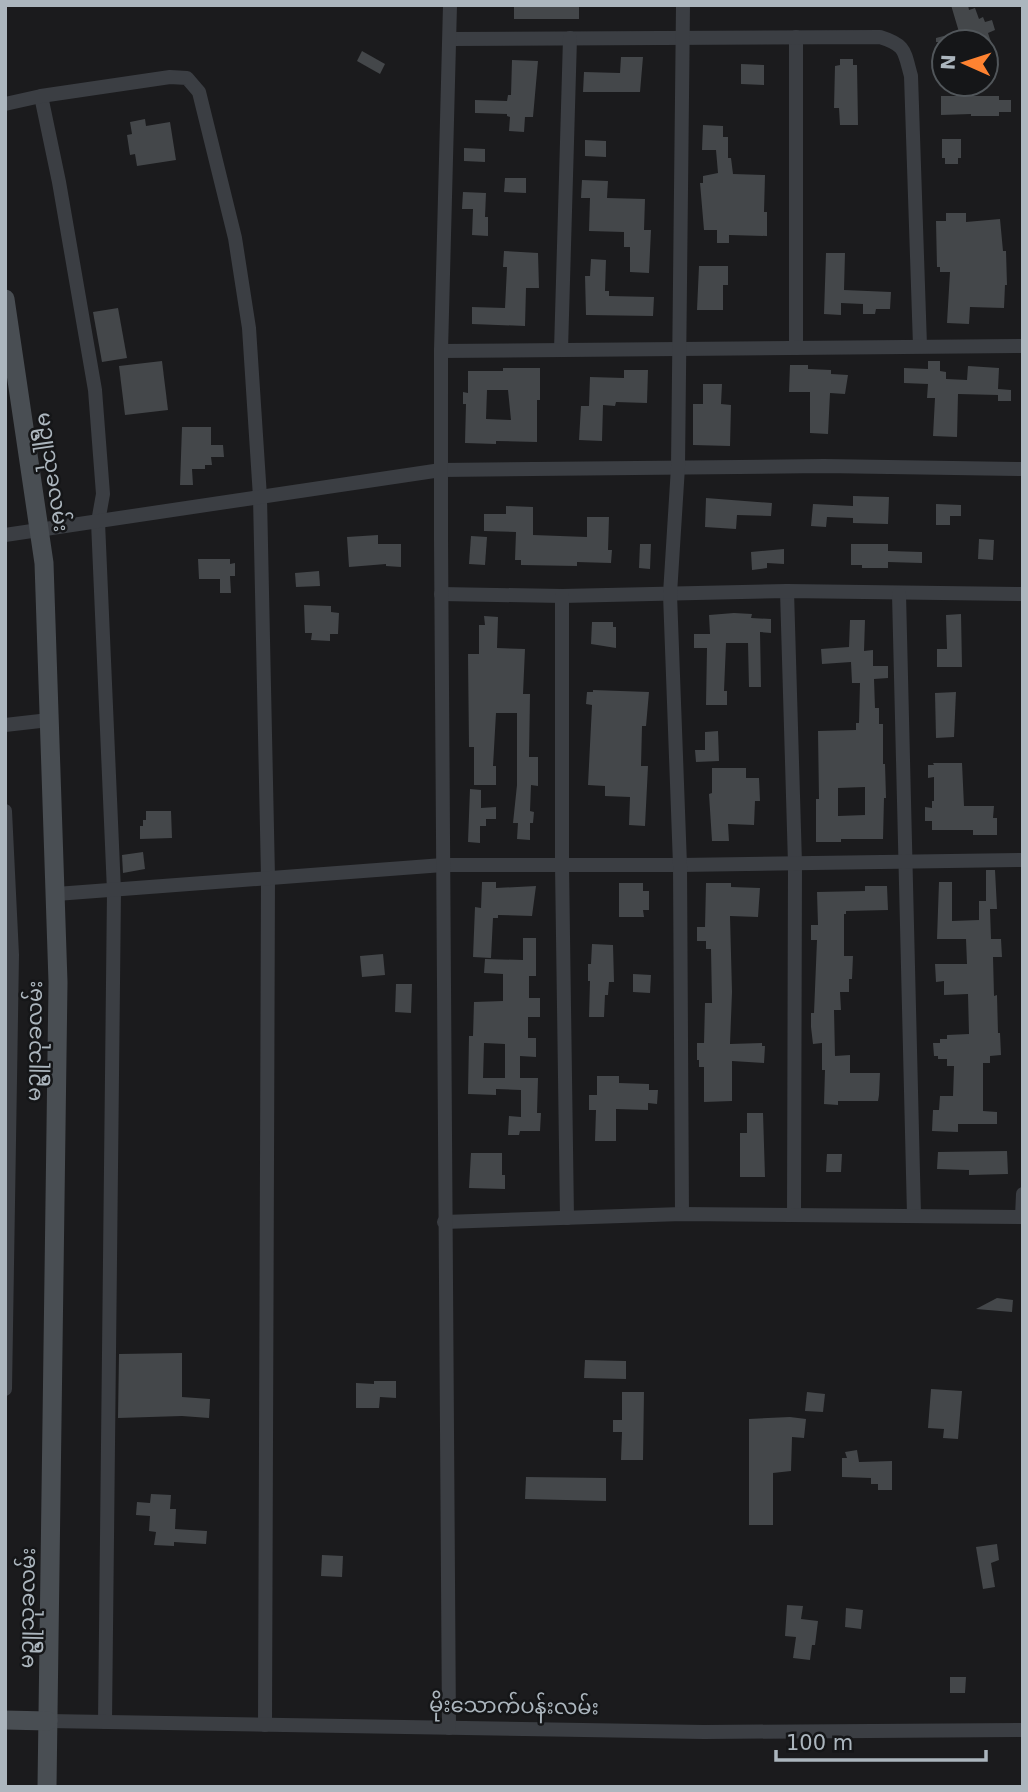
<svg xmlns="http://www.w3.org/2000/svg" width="1028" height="1792" font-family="'DejaVu Sans','Noto Sans Myanmar',sans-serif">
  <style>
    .building { fill: #44474a; fill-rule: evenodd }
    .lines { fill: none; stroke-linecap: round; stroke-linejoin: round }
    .street { stroke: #3b3e43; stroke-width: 14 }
    .secondary { stroke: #494e53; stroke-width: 19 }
    .labels { text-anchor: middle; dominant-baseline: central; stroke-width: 5; stroke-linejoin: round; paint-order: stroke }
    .street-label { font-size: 21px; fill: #acb6be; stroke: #151618 }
  </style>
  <rect width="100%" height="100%" fill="#1b1b1d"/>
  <g class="building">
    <rect x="514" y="5" width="65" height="14"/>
    <polygon points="951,5 968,5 969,10 975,8 979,19 983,17 985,22 992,20 995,30 988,33 991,42 936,42 936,38 959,32"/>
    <polygon points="362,51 385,64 380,74 357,61"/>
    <polygon points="621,57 643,57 640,92 583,92 584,72 620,73"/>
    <polygon points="840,59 853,59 853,65 857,65 858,125 840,125 839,108 834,108 835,66 840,65"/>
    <polygon points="512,60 538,61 533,117 525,117 524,132 509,131 510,117 507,116 507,114 475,113 475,100 507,101 508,95 511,95"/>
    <polygon points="741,64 764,65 764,85 741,84"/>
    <polygon points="941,96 999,96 999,100 1011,100 1011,112 999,112 999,116 971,116 971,114 941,115"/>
    <polygon points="145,119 146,126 170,122 176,160 137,166 135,154 130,155 127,135 132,134 130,122"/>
    <polygon points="703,125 723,126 723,137 728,137 728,158 731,158 733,174 765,175 764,212 767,212 767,236 729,235 729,243 717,243 717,230 704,230 700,183 703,183 703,176 718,173 716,150 702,150"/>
    <polygon points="942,139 961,139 961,158 958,158 958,164 945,164 945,158 942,158"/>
    <polygon points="585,140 606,141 606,157 585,156"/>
    <polygon points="464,148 485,149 485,162 464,161"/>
    <polygon points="505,178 526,178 526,193 504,192"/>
    <polygon points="582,180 608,181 607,198 645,199 644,230 651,230 649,273 630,272 630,247 624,247 624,232 589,231 590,198 581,198"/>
    <polygon points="463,192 486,193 485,217 488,217 488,236 472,235 473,209 462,209"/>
    <polygon points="946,213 966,213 966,222 1000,219 1003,251 1006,251 1007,285 1005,285 1004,308 970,307 969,324 947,323 950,272 940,272 940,267 937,267 936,221 946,221"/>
    <polygon points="504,251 538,253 539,288 526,288 525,326 472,324 472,307 505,308 507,267 503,267"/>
    <polygon points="826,253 845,253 844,290 891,292 890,309 876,309 875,314 863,314 863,304 841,303 841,315 824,314"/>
    <polygon points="591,259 606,260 605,291 609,291 609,296 654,297 653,316 586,315 585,276 590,276"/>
    <polygon points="699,266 728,266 728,285 723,285 723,310 697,310"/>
    <polygon points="118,308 127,358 102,362 93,312"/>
    <polygon points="162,361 168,410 125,415 119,366"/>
    <polygon points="928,361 940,361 940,371 946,372 946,379 967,380 968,366 999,368 998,389 1011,390 1011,401 998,401 998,395 958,394 957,437 933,436 935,398 927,398 928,384 904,383 904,368 928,369"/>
    <polygon points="790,365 808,365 808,369 831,370 831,374 848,375 845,394 830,393 828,434 810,433 810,392 789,392"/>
    <path d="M503 368H540V400H537V442L496 441V444L465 443 466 404H463V392L468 393V371H503ZM487 390H508L511 420 486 419Z"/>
    <polygon points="624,370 648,370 647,403 616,402 615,406 603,405 602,441 579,440 581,406 589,406 590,377 624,378"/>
    <polygon points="703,384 722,384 721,404 731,405 730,446 693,445 693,404 703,404"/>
    <polygon points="182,427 211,427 211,445 223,445 224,457 211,457 212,465 205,465 205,469 192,469 193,485 180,485"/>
    <polygon points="853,496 889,497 888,524 853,523 853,518 827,517 826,527 811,526 813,504 853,506"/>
    <polygon points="706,498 772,503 771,516 737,515 736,529 705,527"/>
    <polygon points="936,504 961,505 961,516 950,516 950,525 936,525"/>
    <polygon points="506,506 533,507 533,535 587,537 587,517 609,517 608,550 612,550 611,563 577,562 577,566 521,565 521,560 515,560 516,532 484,531 484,514 506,514"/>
    <polygon points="378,535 378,544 401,544 401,567 386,566 386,564 349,567 347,537"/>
    <polygon points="471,536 487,537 485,565 469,564"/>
    <polygon points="979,539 994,540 993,560 978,559"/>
    <polygon points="640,544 651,544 650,569 639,568"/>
    <polygon points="851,544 888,544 888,551 922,552 922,563 888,562 888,568 862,568 862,565 851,565"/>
    <polygon points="784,549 784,564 767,563 767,568 752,570 751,552"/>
    <polygon points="198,559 230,559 230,564 235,563 235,576 230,576 231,593 220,593 220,579 199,579"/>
    <polygon points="319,571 320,586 296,587 295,573"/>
    <polygon points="304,605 331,606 331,612 339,613 338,634 330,634 330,641 311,640 312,633 305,633"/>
    <polygon points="734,613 752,614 751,618 771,619 771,633 760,632 761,687 749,687 748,643 726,643 724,691 727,691 727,705 706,705 707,648 694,648 694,634 710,634 709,615"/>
    <polygon points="961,614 962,667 937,667 937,649 947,649 946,615"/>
    <polygon points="484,616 498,617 497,648 525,649 523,694 530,694 529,757 538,757 538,786 531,785 530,811 534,812 533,823 530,823 530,840 517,839 518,823 513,823 517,785 517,713 496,713 493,766 496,766 496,785 474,785 474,747 469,747 468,654 479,654 479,625 485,625"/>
    <path d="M850 620H865L864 651 873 650V666H888V678L874 679 875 708H879V724H883V764H885L886 798H884L883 839H841V842H816V799H819L818 731 856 730V723H859L860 683H852L851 662 822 664 821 649 849 647ZM865 787V815L838 816V788Z"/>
    <polygon points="592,622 613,622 613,627 616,627 616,648 591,644"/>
    <polygon points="593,690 649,692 646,726 642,726 641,766 648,766 645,826 629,825 630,797 605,796 605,786 588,785 592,705 586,704 587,692 593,692"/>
    <polygon points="956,692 954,737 936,738 935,693"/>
    <polygon points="718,731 719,761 696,762 695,750 705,750 705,732"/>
    <polygon points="933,763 962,763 964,806 994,806 993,818 997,818 997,835 973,835 973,830 932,830 932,821 925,821 925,807 932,808 932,801 934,801 934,777 928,778 928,765 934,765"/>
    <polygon points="712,768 746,768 746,778 759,778 760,801 755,801 754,825 728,824 729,841 712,841 709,794 712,793"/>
    <polygon points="470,789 481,790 481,808 496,807 496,819 486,819 486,826 480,826 480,843 468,842"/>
    <polygon points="146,811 171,811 172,838 140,839 140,826 143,826 143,820 146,820"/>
    <polygon points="143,852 145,869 123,873 122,855"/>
    <polygon points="986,870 995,870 997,909 990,909 991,939 1001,939 1002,957 993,957 994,996 997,995 998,1033 1000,1033 1001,1055 990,1056 990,1063 983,1063 983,1111 997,1112 997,1124 958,1124 958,1132 932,1131 933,1110 939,1110 940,1096 953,1096 954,1066 947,1066 947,1059 938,1059 938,1056 934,1056 933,1043 940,1043 940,1039 947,1039 947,1035 969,1034 968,994 944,995 944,981 936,982 935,964 967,964 966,939 937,939 939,882 952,882 952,921 979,920 979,901 986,901"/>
    <polygon points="482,882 496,882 496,888 536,886 532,916 498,915 498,918 493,918 491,958 473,957 475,907 481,908"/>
    <polygon points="619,883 643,883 643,891 649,891 649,910 643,910 644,917 619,917"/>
    <polygon points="706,883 731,883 731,887 760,888 758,917 730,916 732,992 730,1044 762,1043 762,1046 765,1046 764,1063 732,1061 732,1101 704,1102 704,1067 699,1067 699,1060 697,1060 697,1043 704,1043 705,1003 712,1003 711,949 706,949 706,941 697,941 697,927 705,927"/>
    <polygon points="865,886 887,886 888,910 846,911 846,914 844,914 844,956 853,956 852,979 849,979 849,992 840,992 841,1010 834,1010 835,1056 850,1055 850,1073 880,1073 879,1095 878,1101 838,1101 838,1105 824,1104 825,1070 822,1070 822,1043 813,1044 811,1027 811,1013 814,1013 817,940 811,940 811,925 818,925 817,892 865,891"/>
    <path d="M523 938H536V976H529V998H540V1017H528V1038H536V1057L520 1056V1078H538L537 1113H541L540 1131H520L519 1135H508L509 1116 521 1117V1090L496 1089V1095L468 1094 469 1036H473L474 1002 503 1001V974L484 973 485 959 523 960ZM484 1043 505 1044V1078H483Z"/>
    <polygon points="592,944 613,945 614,982 609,982 608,995 605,995 604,1017 589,1017 590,981 588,981 588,964 591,964"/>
    <polygon points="383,954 385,975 362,977 360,956"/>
    <polygon points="633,974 651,975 650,993 633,992"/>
    <polygon points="396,984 412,984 411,1013 395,1012"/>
    <polygon points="597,1076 619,1076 619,1083 649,1084 649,1090 658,1090 657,1104 648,1103 648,1110 616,1109 616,1141 595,1141 596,1110 589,1110 589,1095 597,1095"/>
    <polygon points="747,1113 763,1113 765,1177 740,1177 740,1133 747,1133"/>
    <polygon points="1007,1151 1008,1174 969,1175 969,1170 937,1169 938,1152"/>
    <polygon points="471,1153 502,1153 502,1175 505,1175 505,1189 469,1188"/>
    <polygon points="827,1154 842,1154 841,1172 826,1172"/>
    <polygon points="997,1298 1013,1300 1012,1312 976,1309"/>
    <polygon points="182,1353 182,1397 210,1399 209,1418 182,1416 118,1418 119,1354"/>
    <polygon points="585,1360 626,1361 626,1379 584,1378"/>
    <polygon points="374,1381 396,1381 396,1398 380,1397 379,1408 356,1408 356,1383 374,1384"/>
    <polygon points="931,1389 962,1391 958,1439 943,1438 944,1429 928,1428"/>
    <polygon points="622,1392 644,1392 643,1460 621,1460 622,1432 613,1432 613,1420 622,1420"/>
    <polygon points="807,1392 825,1394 823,1412 805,1411"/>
    <polygon points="790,1417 806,1419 804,1438 792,1437 791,1471 773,1473 773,1525 749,1525 749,1419"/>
    <polygon points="857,1450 859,1462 892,1461 892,1490 878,1490 878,1484 871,1484 871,1478 842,1477 842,1458 847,1458 845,1452"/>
    <polygon points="526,1477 606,1478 606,1501 525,1499"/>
    <polygon points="151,1494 171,1495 170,1509 176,1509 175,1529 207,1531 206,1544 174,1542 174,1546 154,1545 156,1532 149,1531 150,1516 136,1515 137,1502 150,1503"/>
    <polygon points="997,1544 999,1560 991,1563 995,1587 983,1589 976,1547"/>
    <polygon points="322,1555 343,1556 342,1577 321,1576"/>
    <polygon points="787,1605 803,1606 801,1619 818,1621 815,1645 812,1645 810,1660 793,1658 796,1637 785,1636"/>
    <polygon points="846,1608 863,1610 861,1629 845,1627"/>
    <polygon points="950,1677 966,1677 965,1693 950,1693"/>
  </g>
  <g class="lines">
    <g class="street">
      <polyline points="796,37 796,348"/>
      <path d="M450 39 880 37C906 45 904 51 911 76L920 346"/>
      <polyline points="41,96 59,182 95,390 103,494 98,522 114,891 105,1722"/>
      <polyline points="5,104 41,96 170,77 187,78 199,92 235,238 249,328 260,497 268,877 265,1725"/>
      <polyline points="561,350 570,38"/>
      <polyline points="441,351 1023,346"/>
      <polyline points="5,535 441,470 824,466 1023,469"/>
      <polyline points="787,591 795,864 794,1214"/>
      <polyline points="441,594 562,596 787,591 1023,594"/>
      <polyline points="899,594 914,1215"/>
      <polyline points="562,596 562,865 567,1218"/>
      <polyline points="5,725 49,720"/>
      <polyline points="5,811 12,955 5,1389"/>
      <polyline points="56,894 443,865 680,865 1023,860"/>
      <polyline points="682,1214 680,865 670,594 678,467 683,5"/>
      <polyline points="1022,1217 1023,1194"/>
      <polyline points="444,1222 682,1214 1023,1217"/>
      <polyline points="48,1721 704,1732 1023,1730"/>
      <polyline points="449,1728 441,539 441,351 450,5"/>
    </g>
    <g class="secondary">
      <polyline points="5,299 44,563 58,982 47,1787"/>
      <polyline points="5,1720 48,1721"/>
    </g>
  </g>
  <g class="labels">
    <g class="street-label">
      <text transform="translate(53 472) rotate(82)">မဥ္ဇူသုခလမ်း</text>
      <text transform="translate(34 1041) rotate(-89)">မဥ္ဇူသုခလမ်း</text>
      <text transform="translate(27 1608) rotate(-89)">မဥ္ဇူသုခလမ်း</text>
      <text transform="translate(514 1706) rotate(1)">မိုးသောက်ပန်းလမ်း</text>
    </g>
  </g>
  <rect width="1028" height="1792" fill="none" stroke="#acb6be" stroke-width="14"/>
  <g transform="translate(965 63) rotate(273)"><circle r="33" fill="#151618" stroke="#51565a" stroke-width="2"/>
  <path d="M0-5L12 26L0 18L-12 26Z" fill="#ff8331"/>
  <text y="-10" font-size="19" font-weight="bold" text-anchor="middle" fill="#acb6be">N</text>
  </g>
  <path d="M776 1750v10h210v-10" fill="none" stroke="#acb6be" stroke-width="3.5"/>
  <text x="786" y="1750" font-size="21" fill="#acb6be" stroke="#151618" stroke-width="5" paint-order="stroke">100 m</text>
</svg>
